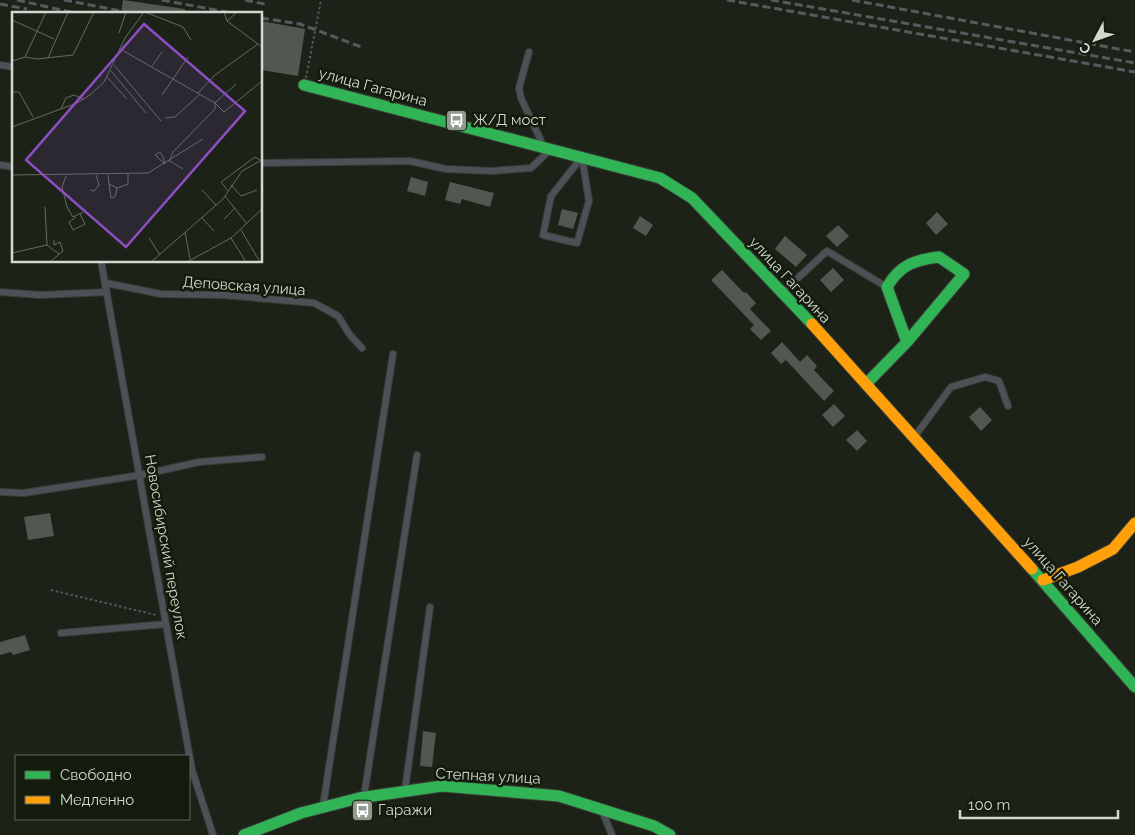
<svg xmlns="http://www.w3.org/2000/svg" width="1135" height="835" font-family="Raleway,sans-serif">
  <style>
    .building { fill: #525850 }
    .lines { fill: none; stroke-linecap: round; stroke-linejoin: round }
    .lane-casing { stroke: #393e36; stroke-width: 8 }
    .fast-casing { stroke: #393e36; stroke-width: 13 }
    .slow-casing { stroke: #393e36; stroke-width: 13 }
    .path { stroke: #55595b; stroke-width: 2; stroke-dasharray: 2.5 2.5; stroke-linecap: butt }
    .lane { stroke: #4c5157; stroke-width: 6 }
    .fast { stroke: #30b455; stroke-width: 11 }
    .slow { stroke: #ff9f0a; stroke-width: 11 }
    .rail { stroke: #575b5d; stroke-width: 3; stroke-dasharray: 8 4; stroke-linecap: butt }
    .path-bridge { stroke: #55595b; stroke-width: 2; stroke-dasharray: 2.5 2.5; stroke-linecap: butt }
    .labels { text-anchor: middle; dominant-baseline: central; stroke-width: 5; stroke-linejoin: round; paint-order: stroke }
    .street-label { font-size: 15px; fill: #d2d9cf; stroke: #121b0c }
    .poi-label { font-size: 15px; fill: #d2d9cf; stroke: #121b0c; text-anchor: start }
    .inset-road { fill: none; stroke: #656b61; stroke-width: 1 }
    .view { fill: #8c4fc2; fill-opacity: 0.15; stroke: #8c4fc2; stroke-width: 2.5 }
    .inset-edge { fill: none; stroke: #d2d9cf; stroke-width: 2.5 }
  </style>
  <rect width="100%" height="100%" fill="#1c2218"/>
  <g class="building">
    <polygon points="123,0 185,9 185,14 121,14"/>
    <polygon points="261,21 305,29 298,76 261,70"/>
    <polygon points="411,177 428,182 425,196 407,191"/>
    <polygon points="450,182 494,193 490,207 462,199 460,204 445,200"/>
    <polygon points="562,209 578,213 573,229 558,225"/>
    <polygon points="937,212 948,224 936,235 926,223"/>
    <polygon points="640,216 653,225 646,236 633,228"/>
    <polygon points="838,225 849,236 837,247 826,236"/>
    <polygon points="785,236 807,255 796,267 775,249"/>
    <polygon points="833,268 844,280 831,292 820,280"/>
    <polygon points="722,270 744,293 746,292 756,303 750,309 771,331 761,340 750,329 754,325 711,280"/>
    <polygon points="782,342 800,362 807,355 817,366 814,370 834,391 824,401 786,360 781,364 771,353"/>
    <polygon points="834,404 845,416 833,427 822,415"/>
    <polygon points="980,407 992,420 981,431 969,417"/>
    <polygon points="857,430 867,441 857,451 846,440"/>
    <polygon points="50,513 54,536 28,540 24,517"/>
    <polygon points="25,635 30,650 13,655 11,652 0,655 0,642"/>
    <polygon points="423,731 436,733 432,767 420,766"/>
  </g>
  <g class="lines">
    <defs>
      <g id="lane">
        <polyline points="529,52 519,88 521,98 542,143"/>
        <polyline points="0,65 14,67"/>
        <polygon points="582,157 589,201 577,243 543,235 551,196"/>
        <polyline points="261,163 410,161 446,169 492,171 531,168 549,151"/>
        <polyline points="0,165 14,167"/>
        <polyline points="101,261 192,770 213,835"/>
        <polyline points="106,283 161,294 224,295 314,303 338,316 350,335 362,348"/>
        <polyline points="0,292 40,295 107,292"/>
        <polyline points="783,292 827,251 885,286"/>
        <polyline points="915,436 951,387 985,377 999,381 1008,406"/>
        <polyline points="0,492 24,493 141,475 199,462 262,457"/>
        <polyline points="61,633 166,624"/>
        <polyline points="405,790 430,607"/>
        <polyline points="364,796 417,455"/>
        <polyline points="323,806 393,354"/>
        <polyline points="603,813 612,835"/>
      </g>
      <g id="fast">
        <polyline points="304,85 660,178 692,198 812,324"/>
        <path d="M866 384 907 342 964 274 939 257C914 260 900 265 887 287L907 342"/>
        <polyline points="1032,569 1135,687"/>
        <polyline points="244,835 301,813 359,798 442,786 559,796 654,826 670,835"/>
      </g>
      <g id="slow">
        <polyline points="812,324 1032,569"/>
        <polyline points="1043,580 1078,567 1113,549 1135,523"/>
      </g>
    </defs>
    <use href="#lane" class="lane-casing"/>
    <use href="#fast" class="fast-casing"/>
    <use href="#slow" class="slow-casing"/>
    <polyline class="path" points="51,590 156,615"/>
    <use href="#lane" class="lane"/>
    <use href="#fast" class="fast"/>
    <use href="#slow" class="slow"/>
    <g class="rail">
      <polyline points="17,0 79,14"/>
      <polyline points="64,0 121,11"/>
      <polyline points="162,0 237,14"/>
      <polyline points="245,0 265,4"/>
      <polyline points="727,0 1135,72"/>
      <polyline points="771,0 1135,63"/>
      <polyline points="852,0 1135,52"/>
      <polyline points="0,4 27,9"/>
      <polyline points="261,18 300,24 364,48"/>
    </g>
    <polyline class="path-bridge" points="306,78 321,0"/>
  </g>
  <defs>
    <symbol id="bus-square" viewBox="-11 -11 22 22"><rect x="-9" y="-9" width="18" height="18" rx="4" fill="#92998f" stroke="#121b0c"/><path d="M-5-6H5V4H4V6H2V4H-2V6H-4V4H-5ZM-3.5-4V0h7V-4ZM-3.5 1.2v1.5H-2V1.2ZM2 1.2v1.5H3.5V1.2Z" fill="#fff"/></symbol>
  </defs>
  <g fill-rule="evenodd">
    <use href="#bus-square" x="444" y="108" width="25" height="25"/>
    <use href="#bus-square" x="350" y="798" width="25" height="25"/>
  </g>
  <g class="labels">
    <g class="street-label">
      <text transform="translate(373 87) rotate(15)">улица Гагарина</text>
      <text transform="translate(790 280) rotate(47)">улица Гагарина</text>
      <text transform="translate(244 286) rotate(4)">Деповская улица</text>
      <text transform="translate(166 547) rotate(80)">Новосибирский переулок</text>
      <text transform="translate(1063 581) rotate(49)">улица Гагарина</text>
      <text transform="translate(488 776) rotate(3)">Степная улица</text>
    </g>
    <g class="poi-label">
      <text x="473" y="120">Ж/Д мост</text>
      <text x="378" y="810">Гаражи</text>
    </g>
  </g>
  <g transform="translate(12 12)">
    <rect width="250" height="250" fill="#1c2218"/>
    <path class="inset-road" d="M133 0 171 15 179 28M212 0 215 9 224 1M0 8 42 27M215 9 250 35M107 21 114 0M108 37 203 91 212 100 250 69M13 45 34 0M36 46 56 0M0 49 13 45 25 47 61 43 82 0M102 53 149 109M140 54 150 40M99 59 134 101M95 65 115 87M0 80H7L21 105M186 81 203 63 246 32M150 83 176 45M203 91 224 72M49 97 54 86 62 83 72 87M153 106 163 105 188 82M0 115 65 91 78 83 92 70 113 26 132 0M148 140 151 145 153 152 143 143ZM158 149 171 157M157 150 161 140 203 97V91M0 163 136 161 191 127M96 163 97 172 99 186 103 185 105 176 97 172M54 164 50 175 55 195 61 205 71 200M219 173 229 184 245 178M105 176 116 172V162M78 178 82 179 87 173 84 163M190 178 204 193M216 179 209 170 243 145 248 148M213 184 235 212M33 195 35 233M64 205 57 210 61 218 73 212 68 202M190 206 202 219M212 207 223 196M229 218 248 250M173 220 178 247M137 226 148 243M219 226 234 250M0 241 35 233 47 242M38 250 51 239 48 230 42 233V228M139 250 211 187 230 159 250 148M175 250 219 226 250 197"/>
    <path class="view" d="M132 12 233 99 114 235 14 148Z"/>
    <rect width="250" height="250" class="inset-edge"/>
  </g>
  <rect x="15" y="755" width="175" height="65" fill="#121b0c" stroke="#5f675a"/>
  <rect x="25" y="771" width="25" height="8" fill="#30b455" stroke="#5f675a"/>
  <text x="60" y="780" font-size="15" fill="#d2d9cf">Свободно</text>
  <rect x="25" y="796" width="25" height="8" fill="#ff9f0a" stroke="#5f675a"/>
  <text x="60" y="805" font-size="15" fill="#d2d9cf">Медленно</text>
  <g transform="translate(1095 40) rotate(229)" stroke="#121b0c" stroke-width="4" paint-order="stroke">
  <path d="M0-4L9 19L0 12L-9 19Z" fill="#d2d9cf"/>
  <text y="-8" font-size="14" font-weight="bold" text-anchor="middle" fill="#d2d9cf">С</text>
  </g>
  <path d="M960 810v8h158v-8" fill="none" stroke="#d2d9cf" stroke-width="2.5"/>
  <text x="968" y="810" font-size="15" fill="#d2d9cf" stroke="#121b0c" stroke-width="4" paint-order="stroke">100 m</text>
</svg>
